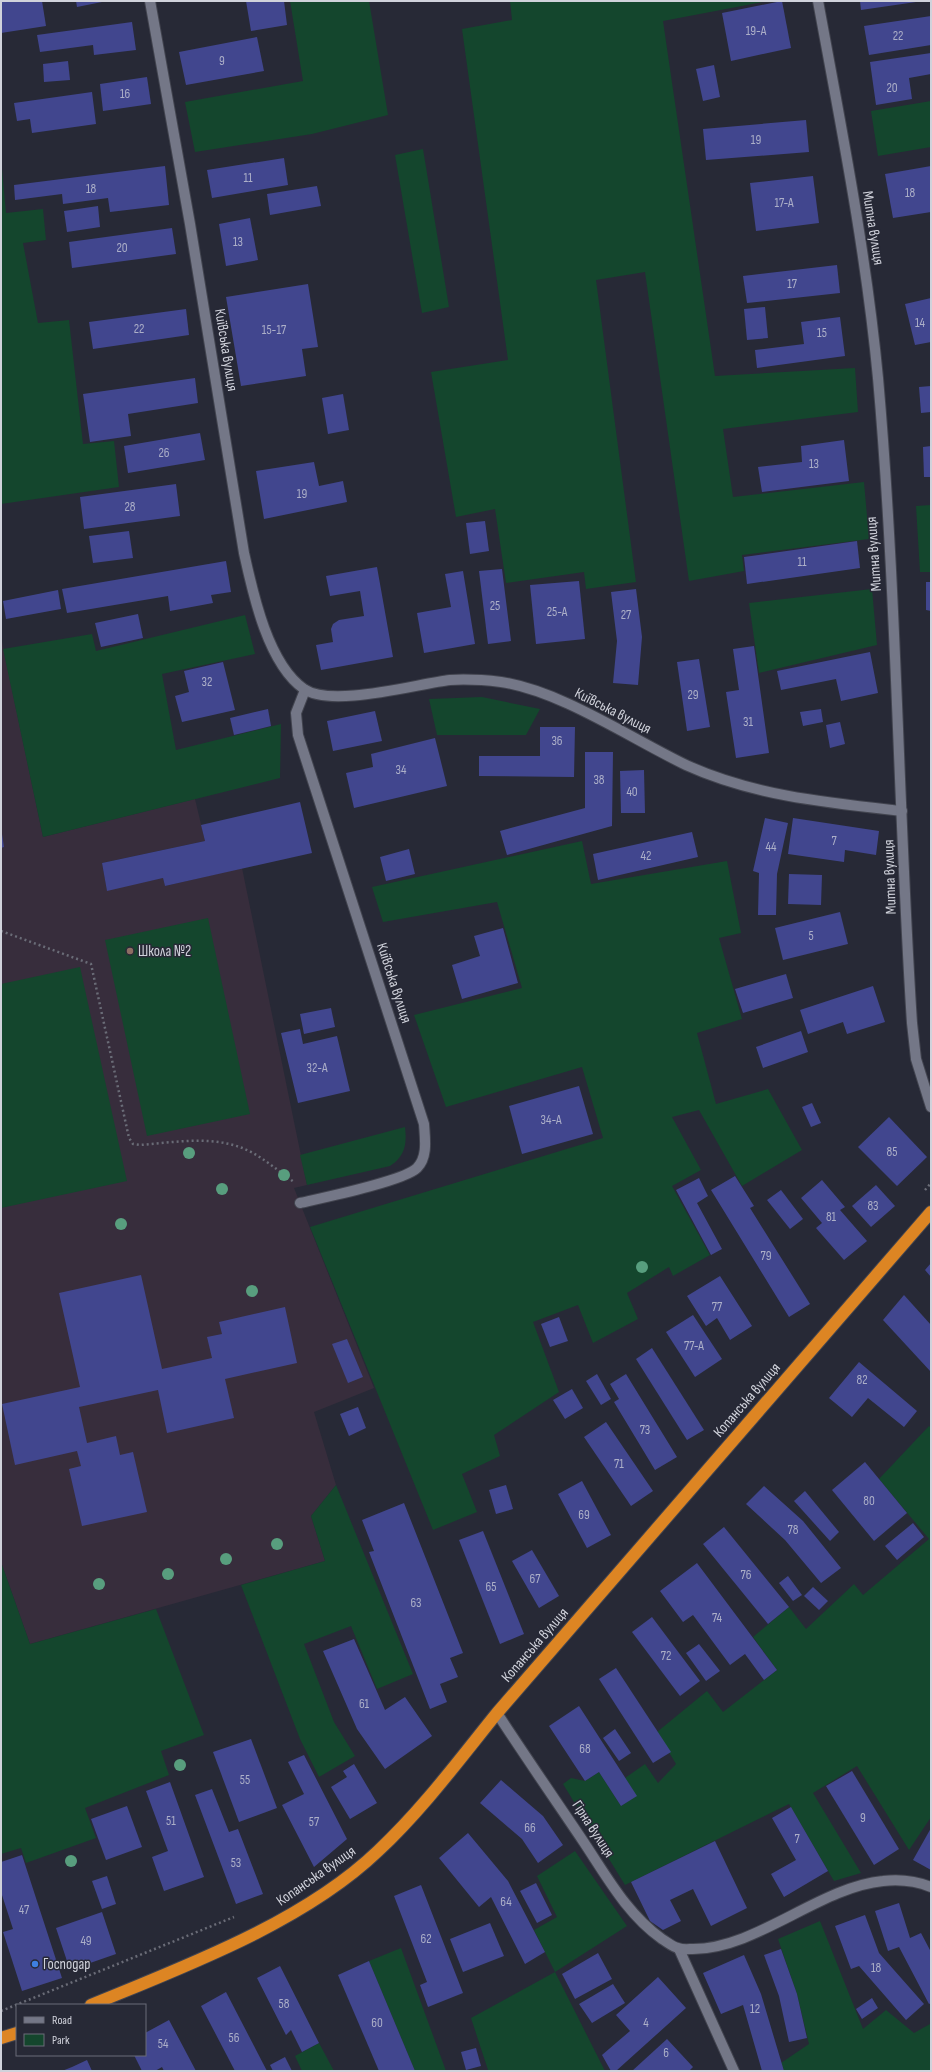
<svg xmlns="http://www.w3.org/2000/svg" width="932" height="2072" font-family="'Sofia Sans Condensed',sans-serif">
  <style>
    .education { fill: #372d3c }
    .green { fill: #14462d }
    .building { fill: #41468e }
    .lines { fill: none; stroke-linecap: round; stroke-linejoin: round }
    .lane-casing { stroke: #42444f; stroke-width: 12 }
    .street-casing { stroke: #42444f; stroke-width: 12 }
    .highway-casing { stroke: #42444f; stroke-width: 14 }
    .path { stroke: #6a6c77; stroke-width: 2.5; stroke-dasharray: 2 3; stroke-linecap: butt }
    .lane { stroke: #747787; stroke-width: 10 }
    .street { stroke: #747787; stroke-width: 10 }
    .highway { stroke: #dd8523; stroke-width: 12 }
    .tree { fill: #589e7e }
    .education-dot { fill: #8d6e63; stroke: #272936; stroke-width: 1.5 }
    .shop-dot { fill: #3f7fe0; stroke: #272936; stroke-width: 1.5 }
    .labels { text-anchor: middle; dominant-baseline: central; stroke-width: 3; stroke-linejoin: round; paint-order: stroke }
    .number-label { font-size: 13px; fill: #acafc8 }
    .street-label { font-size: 15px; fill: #d0d2db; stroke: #272936 }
    .poi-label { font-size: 15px; fill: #d0d2db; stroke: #272936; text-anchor: start }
  </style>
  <rect width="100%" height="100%" fill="#272936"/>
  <polygon class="education" points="1,637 43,837 195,799 205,841 102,863 107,890 163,878 165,886 242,868 307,1185 294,1188 374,1388 314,1412 336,1485 311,1516 325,1561 30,1644 1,1562"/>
  <g class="green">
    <polygon points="290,1 369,1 388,115 312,134 195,152 185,102 303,81"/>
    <polygon points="510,1 768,1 663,21 715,376 855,368 858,412 723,429 733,497 864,482 869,539 742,555 744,571 689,581 645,272 596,280 636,582 586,589 584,572 506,583 495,509 456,517 431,372 508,360 462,29 512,20"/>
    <polygon points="931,101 931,147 878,156 871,111"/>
    <polygon points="423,149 449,307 422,313 395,155"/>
    <polygon points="1,158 6,213 43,209 46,240 23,243 38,323 69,320 83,444 114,441 119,487 1,504"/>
    <polygon points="931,505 931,572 920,572 916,506"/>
    <polygon points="872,589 877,645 759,673 749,603"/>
    <polygon points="245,615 255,654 162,674 176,750 281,724 280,778 43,837 3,649 92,634 96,651"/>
    <polygon points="482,697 540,709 526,735 437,735 429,699"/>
    <polygon points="582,841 591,884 727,861 741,933 719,938 742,1019 697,1033 716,1104 768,1089 802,1150 742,1186 699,1110 672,1117 701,1170 672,1186 710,1255 673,1276 669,1267 627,1293 638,1319 593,1343 578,1305 533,1322 559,1392 494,1435 500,1456 462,1474 477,1512 433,1530 310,1227 603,1138 582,1067 446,1107 414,1015 522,988 497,902 383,922 372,887"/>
    <polygon points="208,918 250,1114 147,1136 105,940"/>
    <polygon points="80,967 127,1181 1,1208 1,984"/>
    <path d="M405 1127C407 1144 405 1156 390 1166L307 1185 300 1155Z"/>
    <polygon points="929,1426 931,1428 931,1817 909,1850 857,1766 813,1793 861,1873 834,1881 789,1804 625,1885 563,1784 571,1778 585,1781 599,1772 621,1806 636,1796 625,1778 645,1764 658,1783 676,1764 657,1732 707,1691 723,1712 777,1670 753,1637 789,1607 806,1629 854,1584 863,1595 929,1539 879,1479"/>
    <polygon points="336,1485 413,1674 377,1689 351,1626 304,1644 334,1722 355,1756 319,1777 300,1739 241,1585 325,1561 311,1516"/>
    <polygon points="1,1562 30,1644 156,1609 204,1735 161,1751 169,1775 85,1808 96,1838 26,1863 21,1848 1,1854"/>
    <polygon points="575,1851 627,1926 555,1972 605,2071 486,2071 488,2070 471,2018 555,1972 534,1930 557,1917 537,1876"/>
    <polygon points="820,1921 863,2029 886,2010 914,2033 930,2024 931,2071 784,2071 781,2063 809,2044 797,1994 778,1939"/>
    <polygon points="401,1948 446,2071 415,2071 369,1961"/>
    <polygon points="319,2043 334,2071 302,2071 295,2056"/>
  </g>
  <g class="building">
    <polygon points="1,1 42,1 46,26 1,33"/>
    <polygon points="76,1 102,1 102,2 77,7"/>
    <polygon points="246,1 284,1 287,25 251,31"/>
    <polygon points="782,1 791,48 731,61 722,13"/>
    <polygon points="860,1 916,1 916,2 861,10"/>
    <polygon points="931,16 931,45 869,55 864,26"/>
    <polygon points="132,22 136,50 94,55 93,45 40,52 37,35"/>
    <polygon points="257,37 264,71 186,85 179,52"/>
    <polygon points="931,53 931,74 909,78 912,99 876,105 870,62"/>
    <polygon points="68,61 70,80 44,82 43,64"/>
    <polygon points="714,65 720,97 703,101 696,69"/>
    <polygon points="147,77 151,104 103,111 100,84"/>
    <polygon points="92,92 96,124 32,133 30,119 17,121 14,103"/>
    <polygon points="806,120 809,152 706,160 703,129"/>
    <polygon points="284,158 288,185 212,198 207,170"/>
    <polygon points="165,166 169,205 110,212 108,198 63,204 62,194 15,200 14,185"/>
    <polygon points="931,166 931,212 893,218 885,174"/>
    <polygon points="813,176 819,223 756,231 750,183"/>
    <polygon points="317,186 321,206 270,215 267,194"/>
    <polygon points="98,206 100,227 67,232 64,211"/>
    <polygon points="250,218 258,260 226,266 219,224"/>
    <polygon points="172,228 176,254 72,268 69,242"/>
    <polygon points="837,265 840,293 747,303 743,276"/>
    <polygon points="308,284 318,347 302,349 306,376 241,386 226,297"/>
    <polygon points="931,298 931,342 915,345 905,304"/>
    <polygon points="765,307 768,338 747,340 744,309"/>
    <polygon points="186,309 189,335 93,349 89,322"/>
    <polygon points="840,317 845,356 757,368 755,350 804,344 801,322"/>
    <polygon points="195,378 198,403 128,414 131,436 90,442 83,394"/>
    <polygon points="931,386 931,412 921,413 919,387"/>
    <polygon points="343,394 349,430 328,434 322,398"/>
    <polygon points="200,433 205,460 128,473 124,446"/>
    <polygon points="844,440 849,481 762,492 758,467 802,462 801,446"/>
    <polygon points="931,446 931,477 924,477 923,447"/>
    <polygon points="314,462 319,486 343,481 347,502 264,519 256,471"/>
    <polygon points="176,484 180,516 84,529 80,497"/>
    <polygon points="485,521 489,551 470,554 466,523"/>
    <polygon points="129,531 133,558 93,563 89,536"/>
    <polygon points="857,541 860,568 747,584 744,557"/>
    <polygon points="226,561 231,592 211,595 213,603 170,611 168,596 67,613 62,589"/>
    <polygon points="377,567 393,657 321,670 316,645 333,642 331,629 333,624 339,620 364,616 360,591 330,596 326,576"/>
    <polygon points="502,569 511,641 488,644 479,571"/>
    <polygon points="463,571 475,644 424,653 417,613 451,607 445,574"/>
    <polygon points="579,581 585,639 536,644 530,585"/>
    <polygon points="926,582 931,582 931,611 926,610"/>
    <polygon points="636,589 642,637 638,685 613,683 617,641 611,592"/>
    <polygon points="58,590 61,609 6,619 3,601"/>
    <polygon points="138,614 143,638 101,647 95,623"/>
    <polygon points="754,646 769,753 736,758 726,692 739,690 733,649"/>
    <polygon points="870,652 878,693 841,701 836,679 781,690 777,671"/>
    <polygon points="699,659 710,727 687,731 677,662"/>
    <polygon points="223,662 235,710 182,722 175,696 189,692 184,671"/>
    <polygon points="268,709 271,726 234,735 230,718"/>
    <polygon points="821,709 823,722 803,726 800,712"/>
    <polygon points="375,711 382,741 333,751 327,721"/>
    <polygon points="840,722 845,744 830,748 826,725"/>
    <polygon points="540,727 575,727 574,777 479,776 479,756 540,756"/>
    <polygon points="435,738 447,786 354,808 346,773 373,767 371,754"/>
    <polygon points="585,752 613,752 612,826 507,855 500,831 585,808"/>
    <polygon points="644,770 645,813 621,813 620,771"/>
    <polygon points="300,802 312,853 165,886 163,878 107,891 102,863 205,841 201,825"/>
    <polygon points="765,818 788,823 777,874 776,915 758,915 759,873 753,871"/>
    <polygon points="793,818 879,831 876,855 845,850 844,862 788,854"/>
    <polygon points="692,832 698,857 598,880 593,854"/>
    <polygon points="2,834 4,847 1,848 1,835"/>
    <polygon points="409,849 415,874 386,881 380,857"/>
    <polygon points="789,874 822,875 821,905 788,904"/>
    <polygon points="840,912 848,944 783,960 775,928"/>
    <polygon points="503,928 518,983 462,999 452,965 480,956 474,936"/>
    <polygon points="786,974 793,998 743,1013 735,989"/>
    <polygon points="873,986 885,1022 847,1034 843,1022 808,1034 800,1010"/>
    <polygon points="331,1008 335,1027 304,1034 300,1014"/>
    <polygon points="300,1029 303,1044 337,1036 350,1091 298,1103 281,1033"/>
    <polygon points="801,1031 808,1052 763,1068 756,1047"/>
    <polygon points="579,1086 593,1134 522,1154 509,1106"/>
    <polygon points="812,1103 821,1123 811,1127 802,1107"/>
    <polygon points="889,1117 927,1157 897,1186 858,1147"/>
    <polygon points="735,1176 754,1206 750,1208 810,1304 789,1317 711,1190"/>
    <polygon points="699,1178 708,1196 697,1203 722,1249 711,1255 676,1190"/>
    <polygon points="822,1180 845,1207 840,1210 867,1241 844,1260 816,1228 822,1223 801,1198"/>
    <polygon points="876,1185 895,1206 871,1227 852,1206"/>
    <polygon points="781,1190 803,1219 790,1229 767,1200"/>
    <polygon points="931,1263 931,1277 925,1270"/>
    <polygon points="141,1275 162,1369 212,1358 207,1337 222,1334 219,1322 285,1307 297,1363 225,1379 234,1418 167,1433 158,1390 79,1407 87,1443 116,1436 120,1455 133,1452 147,1512 82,1526 69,1469 81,1466 77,1451 15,1465 2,1404 80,1387 59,1293"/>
    <polygon points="720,1276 752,1326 730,1340 717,1318 706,1326 687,1296"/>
    <polygon points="904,1295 931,1325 931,1372 883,1320"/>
    <polygon points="693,1315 722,1359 695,1377 666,1332"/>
    <polygon points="559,1317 568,1341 550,1347 541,1324"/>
    <polygon points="347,1339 363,1377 348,1383 332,1344"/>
    <polygon points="652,1348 704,1430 687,1440 636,1359"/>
    <polygon points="859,1362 917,1411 904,1427 868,1398 852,1417 829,1398"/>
    <polygon points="597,1374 611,1399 601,1405 586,1381"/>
    <polygon points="626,1374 677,1457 655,1470 614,1402 619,1399 610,1384"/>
    <polygon points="572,1389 583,1408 565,1419 553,1400"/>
    <polygon points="358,1407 366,1428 349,1436 340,1414"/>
    <polygon points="606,1422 653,1491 631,1506 584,1437"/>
    <polygon points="865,1462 907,1513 874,1541 832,1490"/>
    <polygon points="582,1481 611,1535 587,1548 558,1494"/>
    <polygon points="506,1485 513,1509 496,1514 489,1490"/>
    <polygon points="764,1486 803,1521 841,1568 821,1583 785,1540 746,1504"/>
    <polygon points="805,1491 839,1532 830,1541 794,1501"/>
    <polygon points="404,1503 463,1653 450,1658 458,1677 440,1684 447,1702 430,1709 369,1552 374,1551 362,1520"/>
    <polygon points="913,1523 924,1537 897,1560 885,1546"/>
    <polygon points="724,1527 789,1607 768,1624 703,1544"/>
    <polygon points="483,1531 524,1634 500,1644 459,1540"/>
    <polygon points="532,1550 559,1596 539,1608 512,1561"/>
    <polygon points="697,1563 777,1670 764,1680 745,1654 730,1665 693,1615 683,1622 660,1591"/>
    <polygon points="788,1576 802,1595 793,1601 779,1583"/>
    <polygon points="813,1587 828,1601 819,1610 804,1596"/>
    <polygon points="652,1617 700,1681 680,1696 632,1632"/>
    <polygon points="354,1639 385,1710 405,1697 432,1736 385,1769 357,1729 323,1651"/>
    <polygon points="699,1644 720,1671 706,1681 686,1653"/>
    <polygon points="616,1668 671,1752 653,1763 599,1679"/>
    <polygon points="579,1706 637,1796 621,1806 599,1772 585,1781 549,1726"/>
    <polygon points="615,1729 631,1753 619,1761 603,1738"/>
    <polygon points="251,1739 277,1808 239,1822 213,1752"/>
    <polygon points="304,1755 347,1839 314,1867 282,1805 304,1794 288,1762"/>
    <polygon points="354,1764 377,1803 350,1819 331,1787 347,1777 343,1771"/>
    <polygon points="852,1771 899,1849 874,1865 826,1786"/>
    <polygon points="501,1780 543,1816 563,1845 538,1863 522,1839 480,1803"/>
    <polygon points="170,1782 204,1877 164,1891 152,1857 168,1851 146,1791"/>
    <polygon points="212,1789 229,1832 238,1829 263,1894 236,1904 195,1795"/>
    <polygon points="127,1806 142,1847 106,1860 91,1819"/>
    <polygon points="791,1807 828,1871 784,1897 771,1874 796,1860 772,1818"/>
    <polygon points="931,1828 931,1870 913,1860"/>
    <polygon points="468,1833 508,1881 545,1952 525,1964 491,1897 479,1907 439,1858"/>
    <polygon points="715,1841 747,1908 711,1926 693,1889 670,1900 681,1921 663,1930 650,1921 631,1882"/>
    <polygon points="22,1855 62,1978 22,1991 3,1932 13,1929 1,1892 1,1862"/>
    <polygon points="107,1876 116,1904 102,1909 92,1881"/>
    <polygon points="536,1883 552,1915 537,1923 520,1891"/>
    <polygon points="421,1885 463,1993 428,2007 420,1985 427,1982 394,1896"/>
    <polygon points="899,1903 910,1938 921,1933 931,1952 931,2003 929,2004 899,1947 888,1951 875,1911"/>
    <polygon points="102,1912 116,1954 70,1970 56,1928"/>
    <polygon points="865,1915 879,1953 924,2004 906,2020 859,1966 851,1969 835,1926"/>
    <polygon points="490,1923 504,1956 463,1972 450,1939"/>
    <polygon points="781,1949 797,1994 807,2038 789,2042 779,1996 764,1955"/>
    <polygon points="598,1953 612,1979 575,1999 562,1974"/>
    <polygon points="744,1955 761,1994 784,2071 762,2071 743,2005 721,2014 703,1973"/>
    <polygon points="369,1961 415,2071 379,2071 338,1975"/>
    <polygon points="280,1966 319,2043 302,2052 291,2030 286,2035 257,1978"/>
    <polygon points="658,1977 686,2008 616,2071 611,2071 602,2055 630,2031 616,2015"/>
    <polygon points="613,1984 625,2003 592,2023 579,2004"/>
    <polygon points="226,1992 267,2071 235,2071 201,2006"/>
    <polygon points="872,1998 878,2008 862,2019 856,2009"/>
    <polygon points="169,2020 196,2071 164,2071 162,2067 155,2071 142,2071 134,2055 145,2055 145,2033"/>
    <polygon points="667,2039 693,2067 689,2071 632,2071"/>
    <polygon points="476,2048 481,2066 466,2070 461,2052"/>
    <polygon points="285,2057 292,2071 273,2071 270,2065"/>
    <polygon points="87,2060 92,2071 62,2071 72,2067"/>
  </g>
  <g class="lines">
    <defs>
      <g id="lane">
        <path d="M300 1203C322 1198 404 1181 417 1168 428 1157 425 1139 424 1124L298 735 296 713 305 690"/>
        <polyline points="679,1949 734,2071"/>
      </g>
      <g id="street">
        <path d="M150 1 190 224 244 553C253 594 268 664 304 689 332 708 416 684 450 680 467 679 484 680 501 682 561 691 630 738 686 765 754 796 829 803 902 811"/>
        <path d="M818 1C841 126 866 251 878 378 897 593 898 808 912 1023L916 1059 931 1107"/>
        <path d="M497 1713C525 1756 554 1798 583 1841 607 1877 627 1914 662 1939 667 1942 673 1947 678 1948 683 1950 689 1949 693 1949 756 1949 820 1887 883 1881 900 1879 916 1881 931 1887"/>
      </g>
      <g id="highway">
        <path d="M91 2005C186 1966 304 1922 378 1851 422 1810 459 1760 497 1713L931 1212"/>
        <polyline points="1,2038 17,2033"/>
      </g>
    </defs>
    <use href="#lane" class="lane-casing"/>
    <use href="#street" class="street-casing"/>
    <use href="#highway" class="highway-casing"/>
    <g class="path">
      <path d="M1 931 91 964 129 1138 133 1144 140 1145C178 1142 218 1134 253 1153 267 1161 280 1172 294 1182"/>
      <polyline points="925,1190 931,1183"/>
      <polyline points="1,2011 234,1917"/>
    </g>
    <use href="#lane" class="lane"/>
    <use href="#street" class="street"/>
    <use href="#highway" class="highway"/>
  </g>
  <g class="tree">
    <circle cx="189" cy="1153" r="6"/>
    <circle cx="284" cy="1175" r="6"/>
    <circle cx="222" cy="1189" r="6"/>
    <circle cx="121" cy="1224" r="6"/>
    <circle cx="642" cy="1267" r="6"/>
    <circle cx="252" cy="1291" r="6"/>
    <circle cx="277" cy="1544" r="6"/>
    <circle cx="226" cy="1559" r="6"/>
    <circle cx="168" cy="1574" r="6"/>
    <circle cx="99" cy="1584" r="6"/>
    <circle cx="180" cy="1765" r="6"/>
    <circle cx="71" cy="1861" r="6"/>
  </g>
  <circle class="education-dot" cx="130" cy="951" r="4"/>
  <circle class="shop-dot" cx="35" cy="1964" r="4"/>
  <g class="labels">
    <g class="number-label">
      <text x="756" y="31">19-А</text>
      <text x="898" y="36">22</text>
      <text x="222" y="61">9</text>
      <text x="892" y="88">20</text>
      <text x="125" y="94">16</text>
      <text x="756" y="140">19</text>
      <text x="248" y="178">11</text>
      <text x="91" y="189">18</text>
      <text x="910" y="193">18</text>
      <text x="784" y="203">17-А</text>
      <text x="238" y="242">13</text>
      <text x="122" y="248">20</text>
      <text x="792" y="284">17</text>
      <text x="920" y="323">14</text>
      <text x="139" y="329">22</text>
      <text x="274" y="330">15-17</text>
      <text x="822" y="333">15</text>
      <text x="164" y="453">26</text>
      <text x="814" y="464">13</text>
      <text x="302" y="494">19</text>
      <text x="130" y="507">28</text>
      <text x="802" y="562">11</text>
      <text x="495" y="606">25</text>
      <text x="557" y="612">25-А</text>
      <text x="626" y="615">27</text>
      <text x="207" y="682">32</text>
      <text x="693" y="695">29</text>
      <text x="748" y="722">31</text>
      <text x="557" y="741">36</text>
      <text x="401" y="770">34</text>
      <text x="599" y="780">38</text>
      <text x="632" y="792">40</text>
      <text x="834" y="841">7</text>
      <text x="771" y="847">44</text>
      <text x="646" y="856">42</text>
      <text x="811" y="936">5</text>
      <text x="317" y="1068">32-А</text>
      <text x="551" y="1120">34-А</text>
      <text x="892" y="1152">85</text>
      <text x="873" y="1206">83</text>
      <text x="831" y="1217">81</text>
      <text x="766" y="1256">79</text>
      <text x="717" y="1307">77</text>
      <text x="694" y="1346">77-А</text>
      <text x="862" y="1380">82</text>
      <text x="645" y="1430">73</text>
      <text x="619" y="1464">71</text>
      <text x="869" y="1501">80</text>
      <text x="584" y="1515">69</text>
      <text x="793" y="1530">78</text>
      <text x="746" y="1575">76</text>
      <text x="535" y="1579">67</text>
      <text x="491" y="1587">65</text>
      <text x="416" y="1603">63</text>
      <text x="717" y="1618">74</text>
      <text x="666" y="1656">72</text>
      <text x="364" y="1704">61</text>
      <text x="585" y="1749">68</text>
      <text x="245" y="1780">55</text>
      <text x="863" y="1818">9</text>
      <text x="171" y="1821">51</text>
      <text x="314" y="1822">57</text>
      <text x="530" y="1828">66</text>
      <text x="797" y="1839">7</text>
      <text x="236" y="1863">53</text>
      <text x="506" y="1902">64</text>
      <text x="24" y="1910">47</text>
      <text x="426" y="1939">62</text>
      <text x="86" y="1941">49</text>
      <text x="876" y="1968">18</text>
      <text x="284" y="2004">58</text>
      <text x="755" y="2009">12</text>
      <text x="377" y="2023">60</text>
      <text x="646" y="2023">4</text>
      <text x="234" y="2038">56</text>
      <text x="163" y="2044">54</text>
      <text x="666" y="2053">6</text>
    </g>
    <g class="street-label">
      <text transform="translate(873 228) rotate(81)">Митна вулиця</text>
      <text transform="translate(226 350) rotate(81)">Київська вулиця</text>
      <text transform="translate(874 554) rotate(-94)">Митна вулиця</text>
      <text transform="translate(613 711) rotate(27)">Київська вулиця</text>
      <text transform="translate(890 877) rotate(-92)">Митна вулиця</text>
      <text transform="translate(394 983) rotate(72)">Київська вулиця</text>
      <text transform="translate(747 1400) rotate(-49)">Копанська вулиця</text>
      <text transform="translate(535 1645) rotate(-49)">Копанська вулиця</text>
      <text transform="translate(593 1829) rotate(57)">Гірна вулиця</text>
      <text transform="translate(316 1876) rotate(-35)">Копанська вулиця</text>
    </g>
    <g class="poi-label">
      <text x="138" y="951">Школа №2</text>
      <text x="43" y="1964">Господар</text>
    </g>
  </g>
  <rect width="932" height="2072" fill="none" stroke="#d0d2db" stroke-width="4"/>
  <rect x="16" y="2004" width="130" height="52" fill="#272936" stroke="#6b6d78"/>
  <rect x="24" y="2017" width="20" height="6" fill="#747787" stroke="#6b6d78"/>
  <text x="52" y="2024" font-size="12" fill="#d0d2db">Road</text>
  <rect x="24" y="2034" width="20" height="12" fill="#14462d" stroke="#6b6d78"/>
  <text x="52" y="2044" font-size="12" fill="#d0d2db">Park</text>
</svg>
